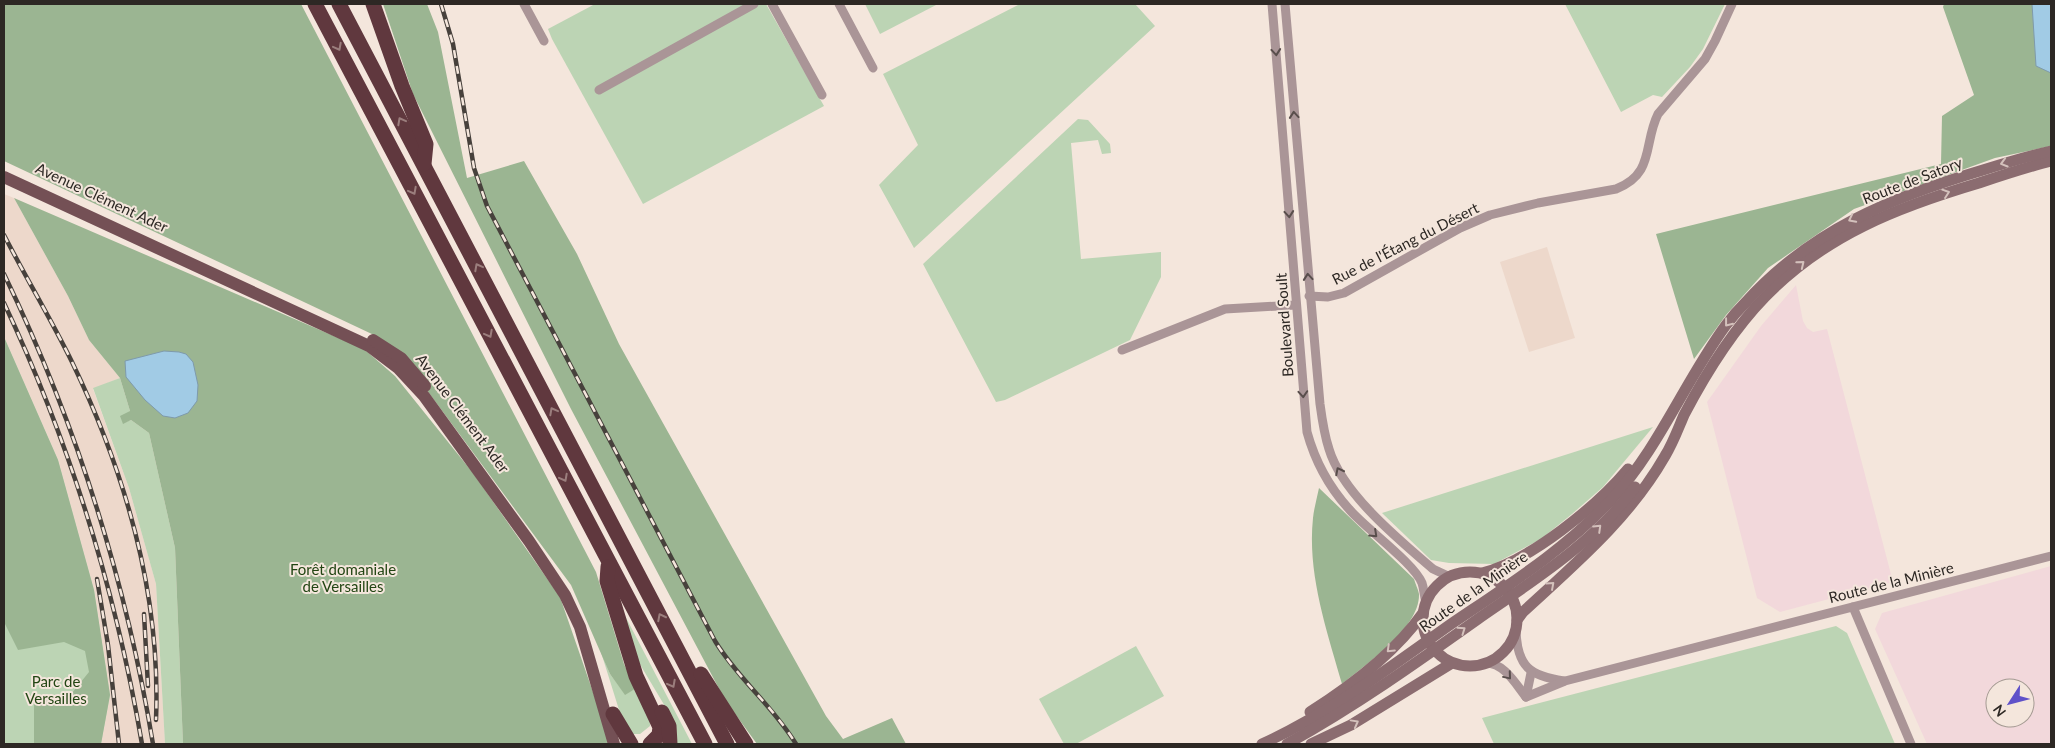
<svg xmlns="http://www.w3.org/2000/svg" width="2055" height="748" font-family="Lato,sans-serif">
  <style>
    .commercial { fill: #f2d8db; fill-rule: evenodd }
    .built { fill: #edd8cb }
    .green { fill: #bcd4b4 }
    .forest { fill: #9bb592 }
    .water { fill: #a1cbe5; stroke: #7e9aab }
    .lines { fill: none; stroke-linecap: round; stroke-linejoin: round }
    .street { stroke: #aa9597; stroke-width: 9 }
    .secondary { stroke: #8b6c70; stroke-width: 11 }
    .primary { stroke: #745055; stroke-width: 12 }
    .highway { stroke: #60383e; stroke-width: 15 }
    .rail-casing { stroke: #47413c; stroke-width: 4.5 }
    .rail { stroke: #f4e6dc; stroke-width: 2.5; stroke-dasharray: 8; stroke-linecap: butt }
    .oneway { stroke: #9b7e7d }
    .oneway2 { stroke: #594e4c }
    .oneway3 { stroke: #d4c1bc }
    .labels { text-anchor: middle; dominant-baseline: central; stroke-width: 4; stroke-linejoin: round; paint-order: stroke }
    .street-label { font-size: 15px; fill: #2d2824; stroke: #f4e6dc }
    .park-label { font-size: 15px; fill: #224513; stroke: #f4e6dc }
  </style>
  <rect width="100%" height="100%" fill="#f4e6dc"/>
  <g class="commercial">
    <polygon points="1796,285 1803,321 1807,328 1813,332 1827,329 1893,582 1780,612 1757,598 1707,402 1761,326"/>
    <path d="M2051 566V744H1927L1875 629 1882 613ZM1995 688H2025V718H1995Z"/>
  </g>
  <g class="built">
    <polygon points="4,194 14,198 68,296 89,340 120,378 93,389 129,488 156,584 165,744 101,744 110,695 94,590 58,460 4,337"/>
    <polygon points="1547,247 1575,338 1529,352 1500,262"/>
  </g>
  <g class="green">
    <polygon points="595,4 766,4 824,106 643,204 552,39 548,29"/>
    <polygon points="865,4 938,4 880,34"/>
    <polygon points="1020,4 1135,4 1155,26 914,248 879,185 918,145 883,74"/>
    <polygon points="1565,4 1725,4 1703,49 1690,67 1662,97 1653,95 1621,112"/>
    <polygon points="1078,119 1088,120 1110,144 1111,153 1102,154 1098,140 1071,143 1081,259 1161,252 1161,277 1130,340 1005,400 996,402 923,264"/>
    <polygon points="4,337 58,460 94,590 110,695 101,744 4,744"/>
    <polygon points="120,378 130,411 123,423 131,420 149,433 175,548 183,744 165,744 156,584 129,488 93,388"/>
    <polygon points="1653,427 1603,487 1572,514 1541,539 1494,564 1449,563 1431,560 1382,513"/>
    <polygon points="622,610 692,744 674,744 672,718 635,656"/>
    <polygon points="1836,626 1847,633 1895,744 1494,744 1482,718"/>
    <polygon points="1136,646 1164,696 1076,744 1064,744 1039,699"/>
    <polygon points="600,649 610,674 625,694 635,689 650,719 650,726 640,734 633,734 620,713"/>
  </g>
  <g class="forest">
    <polygon points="4,4 301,4 596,572 624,664 635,689 625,695 610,674 571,585 409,366 374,335 4,161"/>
    <polygon points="383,4 427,4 438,32 467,178 524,161 577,254 619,344 826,716 843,739 892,718 906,744 757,744 725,700 571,409 413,94"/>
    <polygon points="1944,4 2051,4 2051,146 1995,158 1854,209 1768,268 1726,315 1694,359 1656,234 1941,164 1942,116 1974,95 1943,7"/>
    <polygon points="14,198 364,349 395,376 473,473 560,597 611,744 183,744 175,548 149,433 131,420 123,424 120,416 130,411 120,378 89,340 68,296"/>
    <polygon points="4,337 58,460 94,590 110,695 101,744 34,744 34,702 72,693 89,672 85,651 64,642 18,650 4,622"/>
    <path d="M1319 488 1414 579C1415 583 1418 589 1419 594 1420 628 1366 664 1342 684 1327 631 1307 574 1313 518 1314 508 1317 498 1319 488Z"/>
  </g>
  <g class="water">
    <polygon points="2032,4 2051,4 2051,73 2036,66"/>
    <polygon points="164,351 179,352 186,354 193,362 198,385 197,401 188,413 175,418 163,416 145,400 126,377 125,361"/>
  </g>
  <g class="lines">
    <g class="street">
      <polyline points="524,4 544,41"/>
      <polyline points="772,4 822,95"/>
      <polyline points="839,4 873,68"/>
      <path d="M1272 4 1307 432C1315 461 1329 487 1349 509 1365 528 1414 563 1422 583 1424 589 1424 596 1426 602"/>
      <path d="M1285 4 1320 404C1322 419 1324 434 1329 449 1342 493 1398 539 1433 569L1448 576"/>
      <polyline points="599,90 754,4"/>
      <path d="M1309 296 1328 297 1344 293 1460 228 1490 215 1538 203 1616 189C1655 174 1643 144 1658 114L1705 59 1715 41 1732 4"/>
      <polyline points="1122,350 1225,309 1296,305"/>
      <polyline points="1853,607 1911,744"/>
      <path d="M1516 630C1517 667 1530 676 1564 681"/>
      <path d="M1486 663C1504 663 1515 683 1526 697"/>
      <polyline points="1526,697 1565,681 2051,556"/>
      <polyline points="1526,697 1531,673"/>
    </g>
    <g class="secondary">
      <circle cx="1470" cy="619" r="47"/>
      <path d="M1482 573C1530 561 1597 506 1628 469"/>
      <path d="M1517 620 1523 612C1575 564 1629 519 1665 456 1673 443 1678 429 1684 415 1706 373 1731 332 1765 297 1825 235 1898 207 1979 183 2003 175 2027 167 2051 161"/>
      <path d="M1310 712C1351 686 1395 653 1423 613"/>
      <path d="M1262 744C1330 713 1390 667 1451 624 1507 586 1566 549 1612 499 1659 448 1685 381 1726 325 1732 317 1739 309 1746 302 1811 230 1892 197 1983 170 2005 163 2028 156 2051 151"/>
      <path d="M1287 744C1354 707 1416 663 1478 619 1534 580 1595 542 1635 487"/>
      <polyline points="1311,744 1351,725 1452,663"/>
    </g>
    <g class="primary">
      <polyline points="4,177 369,346 398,368 424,396 529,541 565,595 580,627 614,744"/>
      <polyline points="373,340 401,358 425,386"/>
    </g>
    <g class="highway">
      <polyline points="315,4 705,744"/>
      <polyline points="339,4 727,744"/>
      <polyline points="373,4 402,86 426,144 424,164"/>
      <polyline points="608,567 607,581 636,676 660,727 659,735 650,744"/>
      <polyline points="701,674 746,744"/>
      <polyline points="662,712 669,726 670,744"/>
      <polyline points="613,714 631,744"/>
    </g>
    <defs>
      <g id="rail">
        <path d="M441 4 453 44 474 168 487 206 715 641C738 679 773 706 796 744"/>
        <path d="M4 235C26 278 51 319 72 362 126 474 161 595 156 720"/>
        <path d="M4 274C76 423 126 581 153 744"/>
        <path d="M4 303C70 443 116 592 142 744"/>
        <polyline points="97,579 108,645 119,744"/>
        <polyline points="144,614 148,686"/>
      </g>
    </defs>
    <use href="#rail" class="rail-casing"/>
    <use href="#rail" class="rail"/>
  </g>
  <defs><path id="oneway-chevron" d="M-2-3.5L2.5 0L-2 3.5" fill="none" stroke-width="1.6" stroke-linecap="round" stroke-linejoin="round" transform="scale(1.25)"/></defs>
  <g class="oneway">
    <use href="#oneway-chevron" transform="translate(338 47) rotate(62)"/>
    <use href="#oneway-chevron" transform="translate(401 121) rotate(-118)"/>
    <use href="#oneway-chevron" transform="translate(413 191) rotate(62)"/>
    <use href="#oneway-chevron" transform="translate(478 267) rotate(-118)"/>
    <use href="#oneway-chevron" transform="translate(489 334) rotate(62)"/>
    <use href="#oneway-chevron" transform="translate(553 411) rotate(-118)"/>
    <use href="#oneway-chevron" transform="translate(564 478) rotate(62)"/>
    <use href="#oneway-chevron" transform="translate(661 617) rotate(-117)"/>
    <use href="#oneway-chevron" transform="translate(672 684) rotate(62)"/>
  </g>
  <g class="oneway2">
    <use href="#oneway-chevron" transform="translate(1276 52) rotate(85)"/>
    <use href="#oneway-chevron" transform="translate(1294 115) rotate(-95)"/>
    <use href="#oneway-chevron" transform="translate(1289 214) rotate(85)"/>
    <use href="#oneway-chevron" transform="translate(1308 277) rotate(-95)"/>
    <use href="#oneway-chevron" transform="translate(1303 394) rotate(86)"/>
    <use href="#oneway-chevron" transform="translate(1339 471) rotate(-117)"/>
    <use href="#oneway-chevron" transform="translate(1374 534) rotate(43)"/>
    <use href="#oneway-chevron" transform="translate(1508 676) rotate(50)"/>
  </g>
  <g class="oneway3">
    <use href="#oneway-chevron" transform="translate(2004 163) rotate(164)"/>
    <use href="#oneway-chevron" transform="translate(1946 193) rotate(-19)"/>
    <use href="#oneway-chevron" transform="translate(1852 219) rotate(153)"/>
    <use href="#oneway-chevron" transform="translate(1801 264) rotate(-39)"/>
    <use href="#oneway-chevron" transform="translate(1728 323) rotate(128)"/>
    <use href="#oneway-chevron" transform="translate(1598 528) rotate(-44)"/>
    <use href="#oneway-chevron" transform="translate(1551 585) rotate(-42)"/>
    <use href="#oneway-chevron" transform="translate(1462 630) rotate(-35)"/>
    <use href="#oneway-chevron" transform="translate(1390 649) rotate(136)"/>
    <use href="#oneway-chevron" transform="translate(1355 723) rotate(-29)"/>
  </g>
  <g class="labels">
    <g class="street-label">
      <text transform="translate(1912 180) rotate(-21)">Route de Satory</text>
      <text transform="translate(102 197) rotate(25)">Avenue Clément Ader</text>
      <text transform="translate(1405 243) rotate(-27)">Rue de l'Étang du Désert</text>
      <text transform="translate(1284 325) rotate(-94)">Boulevard Soult</text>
      <text transform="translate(463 413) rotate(53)">Avenue Clément Ader</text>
      <text transform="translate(1891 582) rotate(-14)">Route de la Minière</text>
      <text transform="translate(1473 591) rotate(-35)">Route de la Minière</text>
    </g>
    <g class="park-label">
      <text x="343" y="569">Forêt domaniale<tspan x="343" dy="17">de Versailles</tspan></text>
      <text x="56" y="681">Parc de<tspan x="56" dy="17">Versailles</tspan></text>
    </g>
  </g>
  <rect width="2055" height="748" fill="none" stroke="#2d2824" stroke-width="10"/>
  <g transform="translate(2010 703) rotate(234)"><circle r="24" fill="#f4e6dc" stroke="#a49a92"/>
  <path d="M0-4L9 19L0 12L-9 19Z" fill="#5f51c9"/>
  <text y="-8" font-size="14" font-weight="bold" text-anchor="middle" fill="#2d2824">N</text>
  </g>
</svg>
